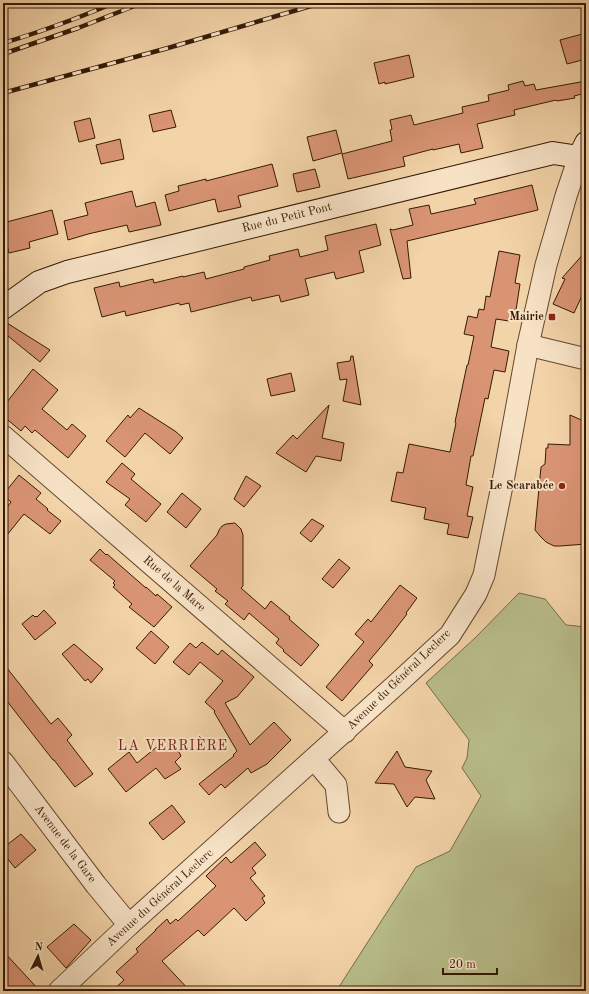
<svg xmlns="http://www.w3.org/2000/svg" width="589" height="994" font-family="'Old Standard TT',serif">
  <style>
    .green { fill: #b8bd8a; stroke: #766c48 }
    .building { fill: #d99474; stroke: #351a06 }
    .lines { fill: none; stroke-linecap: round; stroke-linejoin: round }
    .street-casing { stroke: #64482e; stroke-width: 23 }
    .secondary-casing { stroke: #351a06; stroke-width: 24 }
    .street { stroke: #f7e2c6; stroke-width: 21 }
    .secondary { stroke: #f7e2c6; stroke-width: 22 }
    .rail-casing { stroke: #351a06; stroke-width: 4.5 }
    .rail { stroke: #f7e2c6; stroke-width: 3; stroke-dasharray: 9; stroke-linecap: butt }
    .poi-dot { fill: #8f2418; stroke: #f7e2c6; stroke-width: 1.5 }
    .labels { text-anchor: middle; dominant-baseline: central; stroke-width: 4; stroke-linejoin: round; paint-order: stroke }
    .street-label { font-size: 12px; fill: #351a06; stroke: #f7e2c6 }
    .poi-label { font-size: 12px; font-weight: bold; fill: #351a06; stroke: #f7e2c6; text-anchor: end }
    .quarter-label { font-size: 14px; letter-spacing: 1px; fill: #7a1f14; stroke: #f7e2c6 }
  </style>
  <rect width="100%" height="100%" fill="#f3d3a8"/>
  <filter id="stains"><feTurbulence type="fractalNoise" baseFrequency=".005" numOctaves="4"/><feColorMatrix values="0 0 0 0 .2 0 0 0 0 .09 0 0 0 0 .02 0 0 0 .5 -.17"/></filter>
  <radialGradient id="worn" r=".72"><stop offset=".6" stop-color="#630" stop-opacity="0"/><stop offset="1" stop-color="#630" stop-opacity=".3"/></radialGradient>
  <polygon class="green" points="519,593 545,599 566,625 586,627 586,991 332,991 337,990 416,867 450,851 481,796 462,768 467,758 469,740 426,683 476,637"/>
  <g class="building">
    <polygon points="586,33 586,59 567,64 560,40"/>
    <polygon points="409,55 414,77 385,84 385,82 379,84 374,63"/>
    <polygon points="523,81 525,86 534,84 536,90 586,81 586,93 574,96 575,98 557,101 556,100 514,110 515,115 477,124 483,148 461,153 459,144 433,150 433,149 403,157 405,166 348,179 342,154 392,141 390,130 392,129 390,120 411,115 414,125 463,113 462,107 489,101 488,95 509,90 508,85"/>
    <polygon points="171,110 176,127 153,132 149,115"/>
    <polygon points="90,118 95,138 79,142 74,122"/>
    <polygon points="336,130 342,153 313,161 307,137"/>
    <polygon points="120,139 124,159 101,164 96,145"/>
    <polygon points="272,164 278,186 238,196 241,207 218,212 215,199 169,211 165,195 179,191 178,186 206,179 206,181"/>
    <polygon points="315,169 320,187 297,192 293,174"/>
    <polygon points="532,185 538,210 407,241 411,278 403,279 390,229 393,230 413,225 409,209 429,205 431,214 476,204 474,199"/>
    <polygon points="132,191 136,207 155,202 161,225 129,232 127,225 88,234 68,240 64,221 88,215 85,203"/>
    <polygon points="52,210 58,234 29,242 30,248 9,253 3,231 3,223"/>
    <polygon points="376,224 381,245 359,251 364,272 336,279 334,272 305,279 309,295 281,302 279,295 252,301 251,297 191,312 189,303 180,305 179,303 126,316 125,311 102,317 94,288 119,282 120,287 153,279 154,283 183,276 183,277 204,272 206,279 244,269 244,267 270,260 269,256 298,249 300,257 328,250 325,236"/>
    <polygon points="499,251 520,255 515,283 520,284 516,310 512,310 509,321 496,319 491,347 509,351 505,372 494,370 488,399 485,398 473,456 471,456 466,485 473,487 467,516 473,517 468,538 447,534 449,524 424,519 426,508 391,501 397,472 403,473 409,444 450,452 456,423 455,422 467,365 468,365 474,336 464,334 468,316 477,318 479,309 484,310 486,296 490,297"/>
    <polygon points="586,251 586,287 574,313 553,304 565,279 562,278"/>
    <polygon points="7,323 50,350 40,362 3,332 3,329"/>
    <polygon points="351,356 353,356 361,405 343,401 347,379 340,380 337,363 350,361"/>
    <polygon points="33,369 58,390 42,409 67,430 72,424 86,436 68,458 35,430 32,433 25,426 21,431 3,416 3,407"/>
    <polygon points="291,373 295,391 271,396 267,379"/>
    <polygon points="329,405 322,438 344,443 341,461 316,456 306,472 276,453 293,435 297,439"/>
    <polygon points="139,408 175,431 183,438 170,454 145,433 125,457 106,441 128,415 130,418"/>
    <polygon points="570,415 586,422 586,544 560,546 554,546 546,542 540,536 535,530 541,467 545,464 546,448 548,448 548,444 570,445"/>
    <polygon points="122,463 135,474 131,479 161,504 146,522 125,505 130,499 106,482"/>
    <polygon points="19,475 41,493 36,499 48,509 47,510 61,521 50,534 24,514 3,540 3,513 11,502 3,495"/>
    <polygon points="246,476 261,486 244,507 234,499"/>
    <polygon points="182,493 201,509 186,528 167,512"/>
    <polygon points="312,519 324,526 311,542 300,533"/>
    <polygon points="235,523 241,529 243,535 243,586 241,588 265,609 271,601 290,617 289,619 319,645 301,666 283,651 284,650 276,643 279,639 249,613 244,620 225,604 228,601 215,591 217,589 190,566 217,535 219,530 222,526 226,524"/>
    <polygon points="100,549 106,555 107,554 146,588 146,587 156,596 157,594 172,607 154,627 129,607 132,604 113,587 115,585 113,583 115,581 90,560"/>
    <polygon points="339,559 350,568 333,588 322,579"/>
    <polygon points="400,585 417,598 406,613 407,614 390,636 369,661 373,665 342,701 326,687 364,642 355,634 368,619 371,622"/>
    <polygon points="44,610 56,623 35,640 22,624 33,615 35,617 36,616 37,617"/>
    <polygon points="151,631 169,647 155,664 136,648"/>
    <polygon points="202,642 218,655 222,650 254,677 237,697 225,703 250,745 274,722 291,740 267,764 251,773 248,768 225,788 221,784 209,795 199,784 234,756 233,755 237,751 214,712 215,711 205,702 223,681 200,662 189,675 173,662 190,643 196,648"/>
    <polygon points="74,644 103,669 91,683 88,679 85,681 62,654"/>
    <polygon points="3,663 51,724 58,718 72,735 67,740 93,774 75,787 54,760 53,760 3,696"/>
    <polygon points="168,738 177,748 181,756 175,762 181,769 165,779 156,768 126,792 108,769 129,752 137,763"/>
    <polygon points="397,751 405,767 432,771 426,780 435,799 415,797 407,807 394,784 375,783"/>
    <polygon points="172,805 185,822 163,840 149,823"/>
    <polygon points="21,834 36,850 15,868 3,853 3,848"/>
    <polygon points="255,842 266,855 252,868 256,873 250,878 265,896 262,898 265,903 246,921 234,908 204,936 198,930 162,961 190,991 112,991 124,980 116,972 138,952 136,949 156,930 155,930 167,919 170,924 176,919 178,921 216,886 206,876 226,857 231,863"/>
    <polygon points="74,924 91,940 66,968 47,947"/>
    <polygon points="3,951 40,991 3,991"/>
  </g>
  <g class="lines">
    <defs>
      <g id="street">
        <polyline points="528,345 586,359"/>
        <polyline points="3,436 345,732"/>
        <polyline points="314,759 336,785 339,812"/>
        <polyline points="3,762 96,885 129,925"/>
        <polyline points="59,991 129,925 399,682 450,635 476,594 484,575 504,476 528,345 546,265 566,196 579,157 586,165"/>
      </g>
      <polyline id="secondary" points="3,308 39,282 67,272 553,153 579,157 586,143"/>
    </defs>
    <use href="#street" class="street-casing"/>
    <use href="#secondary" class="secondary-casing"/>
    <use href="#street" class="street"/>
    <use href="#secondary" class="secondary"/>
    <defs>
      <g id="rail">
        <path d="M3 43C41 32 78 18 114 3"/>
        <polyline points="3,54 78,28 142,3"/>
        <polyline points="3,93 168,48 321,3"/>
      </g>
    </defs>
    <use href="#rail" class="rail-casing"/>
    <use href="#rail" class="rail"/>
  </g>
  <g class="poi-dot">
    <rect x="548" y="313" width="8" height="8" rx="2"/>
    <circle cx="562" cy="486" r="4"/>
  </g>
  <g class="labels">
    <g class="street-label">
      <text transform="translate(287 218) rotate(-14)">Rue du Petit Pont</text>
      <text transform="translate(174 584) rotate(41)">Rue de la Mare</text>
      <text transform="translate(399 680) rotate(-44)">Avenue du Général Leclerc</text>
      <text transform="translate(65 844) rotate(53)">Avenue de la Gare</text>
      <text transform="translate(160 898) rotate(-42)">Avenue du Général Leclerc</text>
    </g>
    <g class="poi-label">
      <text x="544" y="317">Mairie</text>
      <text x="554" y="486">Le Scarabée</text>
    </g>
    <g class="quarter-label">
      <text x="173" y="746">LA VERRIÈRE</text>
    </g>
  </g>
  <rect width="589" height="994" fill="none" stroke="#f3d3a8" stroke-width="16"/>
  <rect x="4" y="4" width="581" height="986" fill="none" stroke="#351a06" stroke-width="2"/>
  <rect x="8" y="8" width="573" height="978" fill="none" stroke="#351a06"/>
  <g transform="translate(38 956) rotate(5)" stroke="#f7e2c6" stroke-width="3" paint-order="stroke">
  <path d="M0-3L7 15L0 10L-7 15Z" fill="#351a06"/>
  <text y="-6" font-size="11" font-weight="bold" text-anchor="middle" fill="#351a06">N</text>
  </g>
  <path d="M443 968v6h54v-6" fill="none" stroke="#351a06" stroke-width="2"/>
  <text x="449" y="968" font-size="12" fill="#351a06" stroke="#f7e2c6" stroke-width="3" paint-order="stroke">20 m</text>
  <rect width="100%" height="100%" filter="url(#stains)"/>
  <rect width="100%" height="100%" fill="url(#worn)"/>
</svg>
